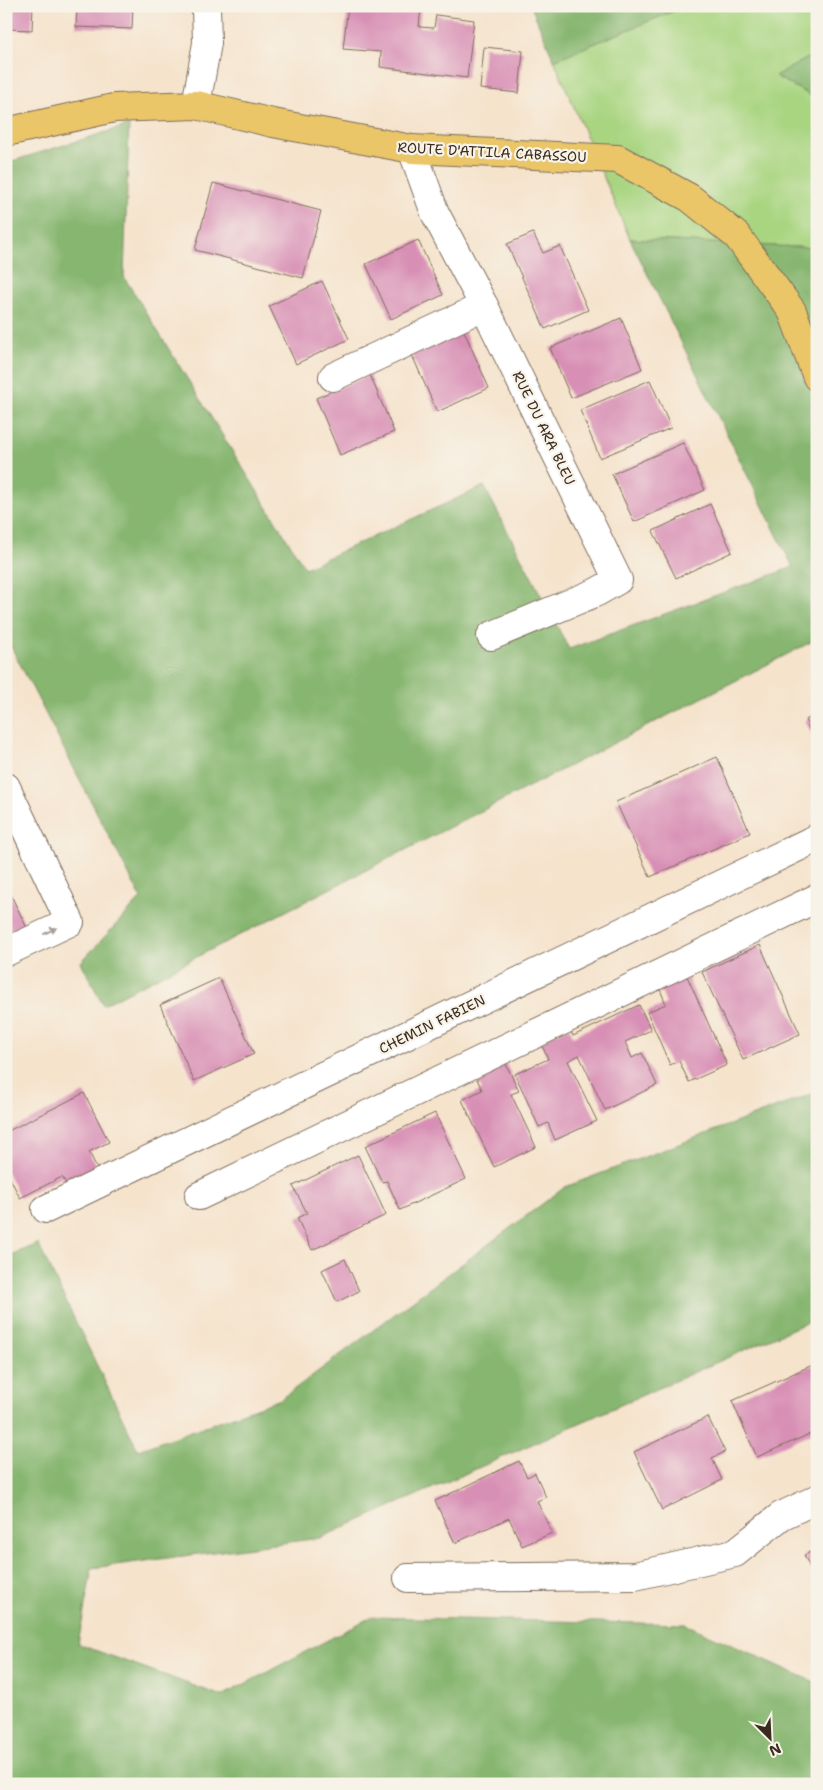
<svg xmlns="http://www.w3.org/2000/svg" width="823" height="1790" font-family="'Shantell Sans',sans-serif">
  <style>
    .green { fill: #a9d581; stroke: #728050 }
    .forest { fill: #86b66f; stroke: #607046 }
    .building { fill: #d88fb5 }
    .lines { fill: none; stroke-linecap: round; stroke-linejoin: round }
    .minor-casing { stroke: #7c6b5b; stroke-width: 30 }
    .major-casing { stroke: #7c6b5b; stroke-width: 30 }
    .minor { stroke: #fff; stroke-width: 28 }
    .major { stroke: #eac669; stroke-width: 28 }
    .oneway { fill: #a79f9a }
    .labels { text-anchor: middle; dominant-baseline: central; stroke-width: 4.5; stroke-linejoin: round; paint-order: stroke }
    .street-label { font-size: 14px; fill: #3b2a1e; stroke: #f7f3e8 }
  </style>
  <rect width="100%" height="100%" fill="#f7f3e8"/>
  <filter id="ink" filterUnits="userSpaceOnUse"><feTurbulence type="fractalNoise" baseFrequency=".02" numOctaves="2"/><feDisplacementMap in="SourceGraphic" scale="10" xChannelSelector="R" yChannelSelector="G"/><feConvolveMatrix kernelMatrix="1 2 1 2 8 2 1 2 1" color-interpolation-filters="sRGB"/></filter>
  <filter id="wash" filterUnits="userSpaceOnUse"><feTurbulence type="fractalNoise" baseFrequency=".0096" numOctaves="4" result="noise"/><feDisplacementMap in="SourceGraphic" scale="20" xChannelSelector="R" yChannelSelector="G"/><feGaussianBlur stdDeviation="1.12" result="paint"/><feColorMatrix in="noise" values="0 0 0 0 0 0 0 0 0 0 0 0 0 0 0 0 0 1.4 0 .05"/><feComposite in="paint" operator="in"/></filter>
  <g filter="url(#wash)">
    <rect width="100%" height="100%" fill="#f5e3cc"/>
    <polygon class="green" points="686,6 817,6 817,53 775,76 817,99 817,248 630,239 554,60"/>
    <g class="forest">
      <polygon points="531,6 686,6 554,60"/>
      <polygon points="817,53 817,99 775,76"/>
      <polygon points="129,125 124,277 305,568 484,486 569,649 793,567 630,239 817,248 817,639 103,1005 81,962 141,898 6,637 6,163"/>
      <polygon points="817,1092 817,1318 320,1538 92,1568 78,1644 222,1696 371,1617 685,1624 817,1683 817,1784 6,1784 6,1257 38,1244 138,1450 281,1399 565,1187"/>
    </g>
    <g id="blocks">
      <g class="building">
        <polygon points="6,6 33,6 32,30 6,29"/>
        <polygon points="77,6 133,6 132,29 76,27"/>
        <polygon points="348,6 421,7 419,27 434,28 436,15 474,20 467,78 380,67 381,52 343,49"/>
        <polygon points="484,47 523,51 519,93 480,89"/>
        <polygon points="213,183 321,211 303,278 195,250"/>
        <polygon points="533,233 543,253 560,246 588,310 545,329 507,244"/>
        <polygon points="418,240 443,295 391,319 366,264"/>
        <polygon points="322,281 349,339 296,364 269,306"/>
        <polygon points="621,318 642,369 571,398 550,348"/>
        <polygon points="464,331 489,388 437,412 412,355"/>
        <polygon points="370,375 394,432 340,455 316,398"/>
        <polygon points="650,380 671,428 600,458 580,410"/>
        <polygon points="683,443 705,490 634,522 612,474"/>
        <polygon points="710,504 732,552 676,578 653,531"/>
        <polygon points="817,715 817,745 805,720"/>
        <polygon points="717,757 750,833 650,877 616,802"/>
        <polygon points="6,885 27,928 6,938"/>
        <polygon points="760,945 800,1034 743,1060 702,972"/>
        <polygon points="686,974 727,1065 689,1082 679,1061 670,1065 647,1012 666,1004 659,987"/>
        <polygon points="219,978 254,1054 194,1081 160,1005"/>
        <polygon points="639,1005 651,1030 625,1042 632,1058 642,1053 657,1085 605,1110 579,1055 568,1061 597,1121 555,1140 548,1123 539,1127 515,1074 548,1059 540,1041 569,1027 573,1036"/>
        <polygon points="505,1062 519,1091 511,1094 536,1147 494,1167 462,1100 482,1090 476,1077"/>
        <polygon points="84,1093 109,1142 89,1152 98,1170 67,1185 62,1177 20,1198 6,1170 6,1132"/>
        <polygon points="435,1113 466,1179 400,1210 387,1181 382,1182 365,1146"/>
        <polygon points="358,1155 386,1215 312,1250 297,1218 307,1213 293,1186"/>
        <polygon points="345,1259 359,1291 337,1302 322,1270"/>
        <polygon points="817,1363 817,1431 757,1457 732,1401"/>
        <polygon points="708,1417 725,1452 712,1458 722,1480 662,1510 634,1452"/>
        <polygon points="519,1461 527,1477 535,1473 546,1497 537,1501 552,1533 522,1546 509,1518 455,1543 435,1501"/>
        <polygon points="817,1549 817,1582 804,1555"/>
      </g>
    </g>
  </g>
  <g filter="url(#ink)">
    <use href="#blocks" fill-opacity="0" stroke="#7c6b5b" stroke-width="1"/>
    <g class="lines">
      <defs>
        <g id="minor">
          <polyline points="196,105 207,43 206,6"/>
          <polyline points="412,149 435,213 484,306 618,580 597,592 491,636"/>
          <polyline points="333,377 484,306"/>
          <polyline points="6,787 70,922 6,952"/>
          <polyline points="199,1196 817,898"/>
          <polyline points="46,1209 817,838"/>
          <polyline points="408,1578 635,1576 735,1553 781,1516 817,1499"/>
        </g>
        <polyline id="major" points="6,132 114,108 196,105 273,123 412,149 618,159 690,198 737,236 792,311 817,377"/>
      </defs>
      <use href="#minor" class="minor-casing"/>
      <use href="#major" class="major-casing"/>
      <use href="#minor" class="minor"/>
      <use href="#major" class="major"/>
    </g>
    <defs><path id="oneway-solid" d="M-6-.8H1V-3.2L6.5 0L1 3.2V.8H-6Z" transform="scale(1.25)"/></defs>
    <use class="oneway" href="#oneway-solid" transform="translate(50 931) rotate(-26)"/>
  </g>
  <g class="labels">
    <g class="street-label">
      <text transform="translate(492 152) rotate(3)">ROUTE D'ATTILA CABASSOU</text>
      <text transform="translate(544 428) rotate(64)">RUE DU ARA BLEU</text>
      <text transform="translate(432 1024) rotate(-26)">CHEMIN FABIEN</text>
    </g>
  </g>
  <rect width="823" height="1790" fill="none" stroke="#f7f3e8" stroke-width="25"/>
  <g transform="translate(770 1738) rotate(156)" stroke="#f7f3e8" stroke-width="4" paint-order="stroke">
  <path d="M0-4L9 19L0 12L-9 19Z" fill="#3b2a1e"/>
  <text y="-8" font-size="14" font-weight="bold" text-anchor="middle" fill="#3b2a1e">N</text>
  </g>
</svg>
